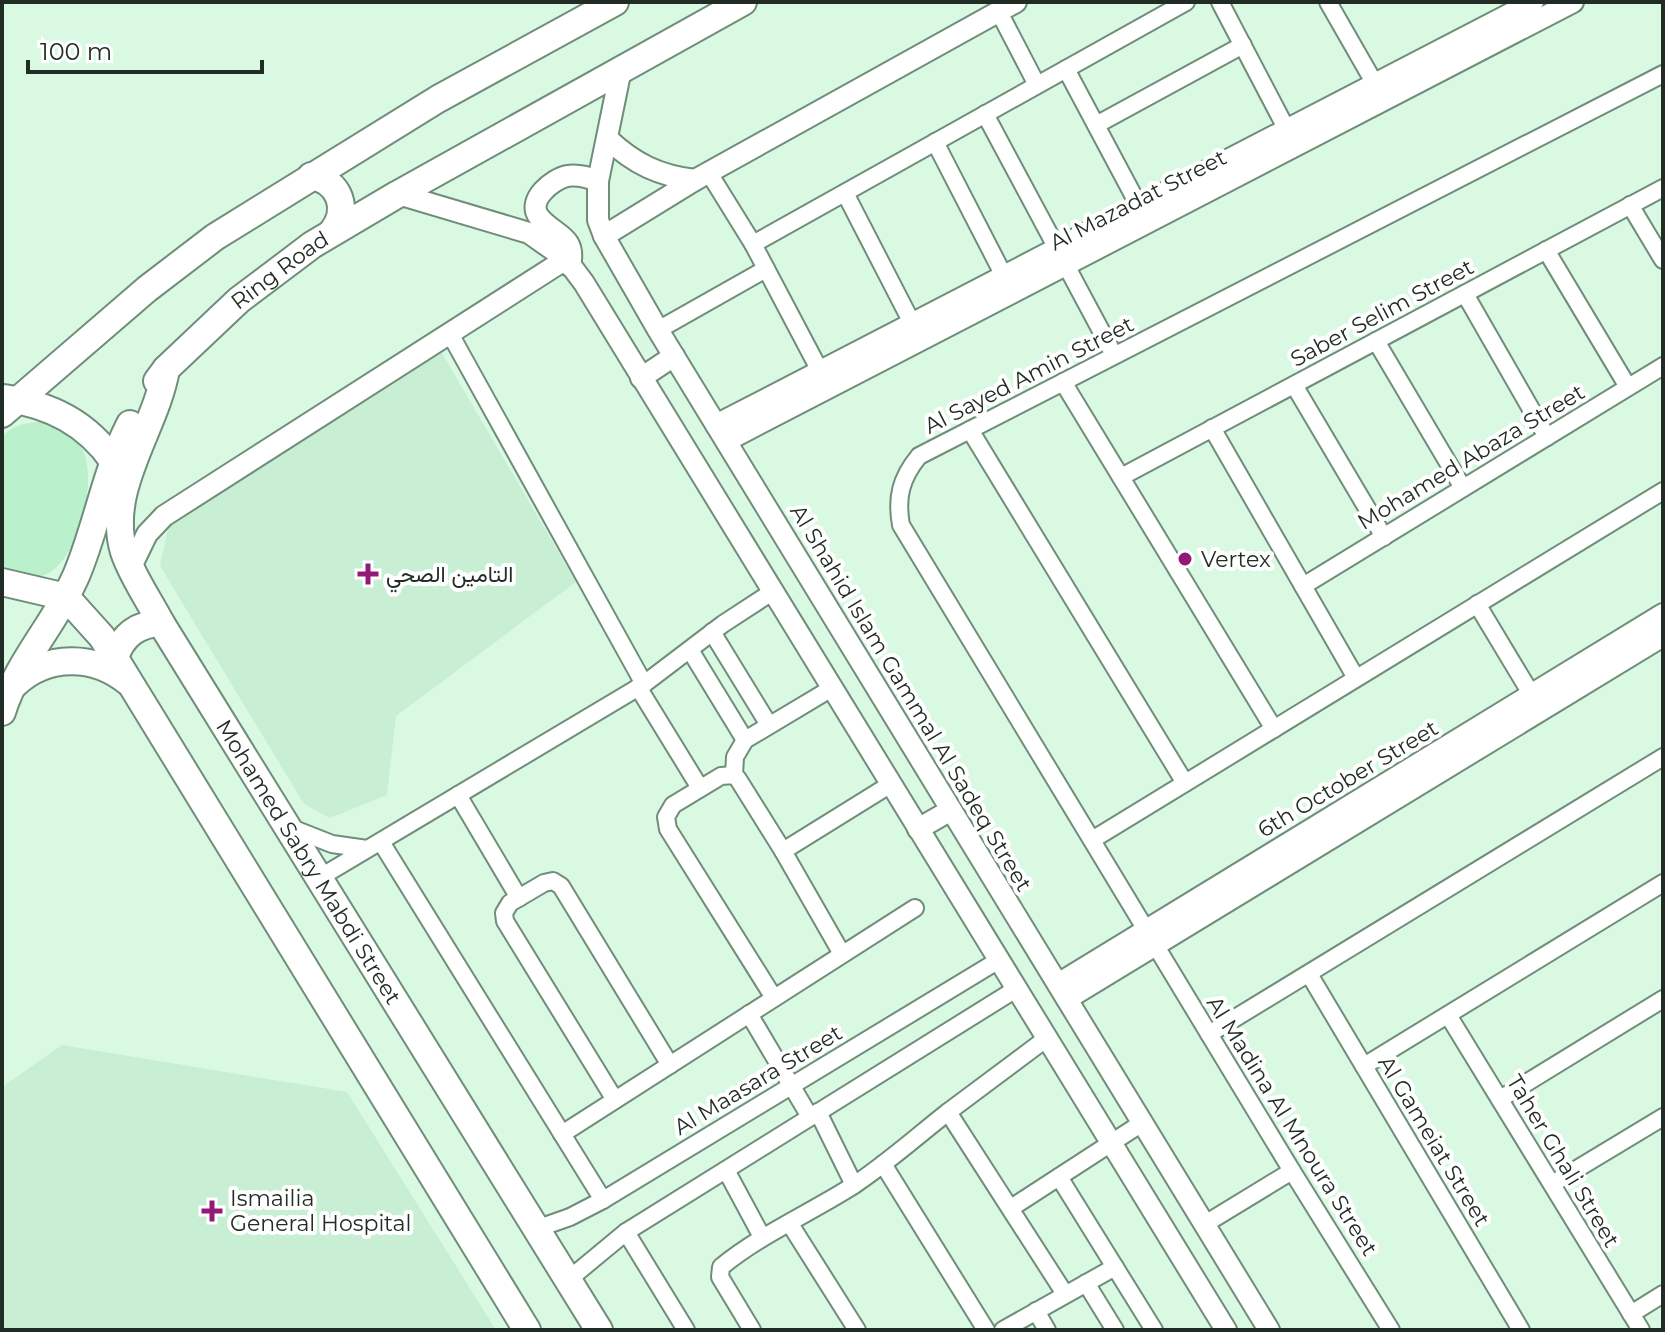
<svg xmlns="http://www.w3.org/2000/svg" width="1665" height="1332" font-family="Montserrat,Vazirmatn,sans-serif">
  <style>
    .built { fill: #c8efd4 }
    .green { fill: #baf0cc }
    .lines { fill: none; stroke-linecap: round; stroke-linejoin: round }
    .minor-casing { stroke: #708d7a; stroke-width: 20 }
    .tertiary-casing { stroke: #708d7a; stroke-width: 24 }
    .primary-casing { stroke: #708d7a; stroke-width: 30 }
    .minor { stroke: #fff; stroke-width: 16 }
    .tertiary { stroke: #fff; stroke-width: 20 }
    .primary { stroke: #fff; stroke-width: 26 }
    .poi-dot { fill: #931976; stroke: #fff; stroke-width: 3 }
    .labels { text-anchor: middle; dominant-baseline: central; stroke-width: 8; stroke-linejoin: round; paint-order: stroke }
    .street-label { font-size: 22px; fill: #202c24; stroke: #fff }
    .poi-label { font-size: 22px; fill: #202c24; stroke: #fff; text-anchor: start }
  </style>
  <rect width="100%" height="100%" fill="#d9f9e3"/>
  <g class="built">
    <polygon points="436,343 576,582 396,716 387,795 330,818 304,804 160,566 171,515"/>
    <polygon points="62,1045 347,1092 496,1330 2,1330 2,1087"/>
  </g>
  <path class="green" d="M40 422C56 426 72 432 81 447 100 476 78 562 45 575 31 580 17 576 2 574V438C11 425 24 423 40 422Z"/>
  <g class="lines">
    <defs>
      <g id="minor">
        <polyline points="1220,2 1287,130"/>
        <polyline points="1328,2 1375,84"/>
        <polyline points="999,12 1037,85"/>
        <polyline points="1066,69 1139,206"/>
        <polyline points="985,114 1114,355"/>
        <polyline points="1096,125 1243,45"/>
        <polyline points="935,142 1004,276"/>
        <polyline points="709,173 753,244 820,371"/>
        <polyline points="845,193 912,323"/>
        <polyline points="1630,205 1663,260"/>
        <polyline points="753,244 1186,2"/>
        <polyline points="1546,250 1628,387"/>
        <polyline points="1465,294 1547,437"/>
        <polyline points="658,330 766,269"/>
        <polyline points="449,332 644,684"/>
        <polyline points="1376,341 1463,488"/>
        <polyline points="1063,382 1274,729"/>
        <polyline points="1294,385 1384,537"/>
        <polyline points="1212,428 1356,678"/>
        <polyline points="970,430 1185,783"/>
        <polyline points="1121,477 1663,188"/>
        <polyline points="1303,586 1663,366"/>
        <polyline points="1477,604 1536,702"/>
        <polyline points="712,632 769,725"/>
        <polyline points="690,650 745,740"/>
        <polyline points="638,687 700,788"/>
        <polyline points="734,775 735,757 745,740 832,688"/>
        <polyline points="458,795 519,898"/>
        <polyline points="289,827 332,844 367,849"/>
        <polyline points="1092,840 1663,491"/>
        <polyline points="381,842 603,1200"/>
        <polyline points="783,851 891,784"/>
        <polyline points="319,878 644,684 723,624 772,592"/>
        <polyline points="1309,974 1521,1330"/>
        <polyline points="774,998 668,829 666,817 673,805 721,776 734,775 738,779 783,851 842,954"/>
        <polyline points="749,1014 810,1117"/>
        <polyline points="1448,1015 1641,1330"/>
        <polyline points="1209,1034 1663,757"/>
        <polyline points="1364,1066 1663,883"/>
        <polyline points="1500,1099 1663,999"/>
        <polyline points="615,1100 505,921 504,913 510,903 544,883 553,881 561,886 670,1065"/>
        <polyline points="818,1112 854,1185"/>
        <polyline points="948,1112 1047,1038"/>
        <polyline points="562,1134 915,908"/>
        <polyline points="883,1164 986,1330"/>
        <polyline points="726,1170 762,1237"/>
        <polyline points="1059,1177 1154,1330"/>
        <polyline points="1552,1184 1663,1117"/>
        <polyline points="1011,1208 1142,1123"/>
        <polyline points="790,1224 857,1330"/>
        <polyline points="1205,1224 1292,1171"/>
        <polyline points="536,1229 570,1217 603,1200 999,960"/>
        <polyline points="626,1232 686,1330"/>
        <polyline points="568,1280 626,1232 1016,989"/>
        <polyline points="1086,1283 1115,1330"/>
        <polyline points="1036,1311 1047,1330"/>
        <polyline points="1631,1314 1663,1294"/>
        <path d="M752 1330 720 1277 721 1267C760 1235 808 1214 851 1187 885 1165 916 1137 948 1112L1065 1294"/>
        <polyline points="1003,1330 1115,1267"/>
        <path d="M1391 1330 1292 1171 901 525C896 497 901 478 919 456L1663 74"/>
      </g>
      <g id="tertiary">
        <polyline points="621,69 598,181 598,220 604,236 658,330 1269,1330"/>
        <path d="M608 139C634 164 660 176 695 180"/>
        <polyline points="398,194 529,233 566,259 584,283 1226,1330"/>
        <polyline points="604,236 695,180 1016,2"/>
        <path d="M570 266C577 235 554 236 539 217 526 200 553 179 567 176 578 174 588 177 598 181"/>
        <polyline points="641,378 674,356"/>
        <polyline points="716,425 1533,2"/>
        <polyline points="726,441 1573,2"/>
        <polyline points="131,567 147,534 164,516 566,259"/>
        <polyline points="918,829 951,810"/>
        <polyline points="1058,984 1663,614"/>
        <polyline points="1067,999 1663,636"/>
      </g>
      <g id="primary">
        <path d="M311 176C340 181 350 210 332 232"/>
        <path id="s1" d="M166 369C156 429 105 489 124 552 132 576 149 600 161 623L599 1330"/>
        <path id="s2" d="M157 381 166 369 239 300 312 245 398 194 743 2"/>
        <path d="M4 398C51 405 87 423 114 462"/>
        <polyline points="2,414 147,289 215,237 438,99 615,2"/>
        <polyline points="2,582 66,597 102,637 527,1330"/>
        <path d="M115 657C123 635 137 624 161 623"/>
        <path d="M15 684C47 654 94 654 128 682"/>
        <path d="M2 712C18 661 55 624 76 576 97 527 105 472 130 424"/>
      </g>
    </defs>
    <use href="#minor" class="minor-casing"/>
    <use href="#tertiary" class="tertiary-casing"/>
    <use href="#primary" class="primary-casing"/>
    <use href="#minor" class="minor"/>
    <use href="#tertiary" class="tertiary"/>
    <use href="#primary" class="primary"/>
  </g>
  <g class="poi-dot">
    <circle cx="1185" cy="559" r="8"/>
    <path d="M364 562h8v8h8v8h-8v8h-8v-8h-8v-8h8z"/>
    <path d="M208 1199h8v8h8v8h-8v8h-8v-8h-8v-8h8z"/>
  </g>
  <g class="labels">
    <g class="street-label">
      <text transform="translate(1138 200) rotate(-27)">Al Mazadat Street</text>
      <text stroke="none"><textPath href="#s2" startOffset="166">Ring Road</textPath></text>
      <text transform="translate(1382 313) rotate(-28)">Saber Selim Street</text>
      <text transform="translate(1029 375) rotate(-27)">Al Sayed Amin Street</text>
      <text transform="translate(1471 457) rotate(-31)">Mohamed Abaza Street</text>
      <text transform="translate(911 698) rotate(59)">Al Shahid Islam Gammal Al Sadeq Street</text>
      <text transform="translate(1348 779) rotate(-31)">6th October Street</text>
      <text stroke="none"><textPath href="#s1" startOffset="552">Mohamed Sabry Mabdi Street</textPath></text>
      <text transform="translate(758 1080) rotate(-31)">Al Maasara Street</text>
      <text transform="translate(1292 1126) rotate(58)">Al Madina Al Mnoura Street</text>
      <text transform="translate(1434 1141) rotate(59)">Al Gameiat Street</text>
      <text transform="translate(1563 1161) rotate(59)">Taher Ghali Street</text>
    </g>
    <g class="poi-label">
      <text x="1201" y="559">Vertex</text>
      <text x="386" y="574">التامين الصحي</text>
      <text x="230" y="1198">Ismailia<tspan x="230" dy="25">General Hospital</tspan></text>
    </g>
  </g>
  <rect width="1665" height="1332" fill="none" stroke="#202c24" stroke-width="8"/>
  <path d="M28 60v12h234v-12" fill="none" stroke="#202c24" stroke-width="4"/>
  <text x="40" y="60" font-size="24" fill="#202c24" stroke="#ffffff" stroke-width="6" paint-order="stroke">100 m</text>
</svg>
